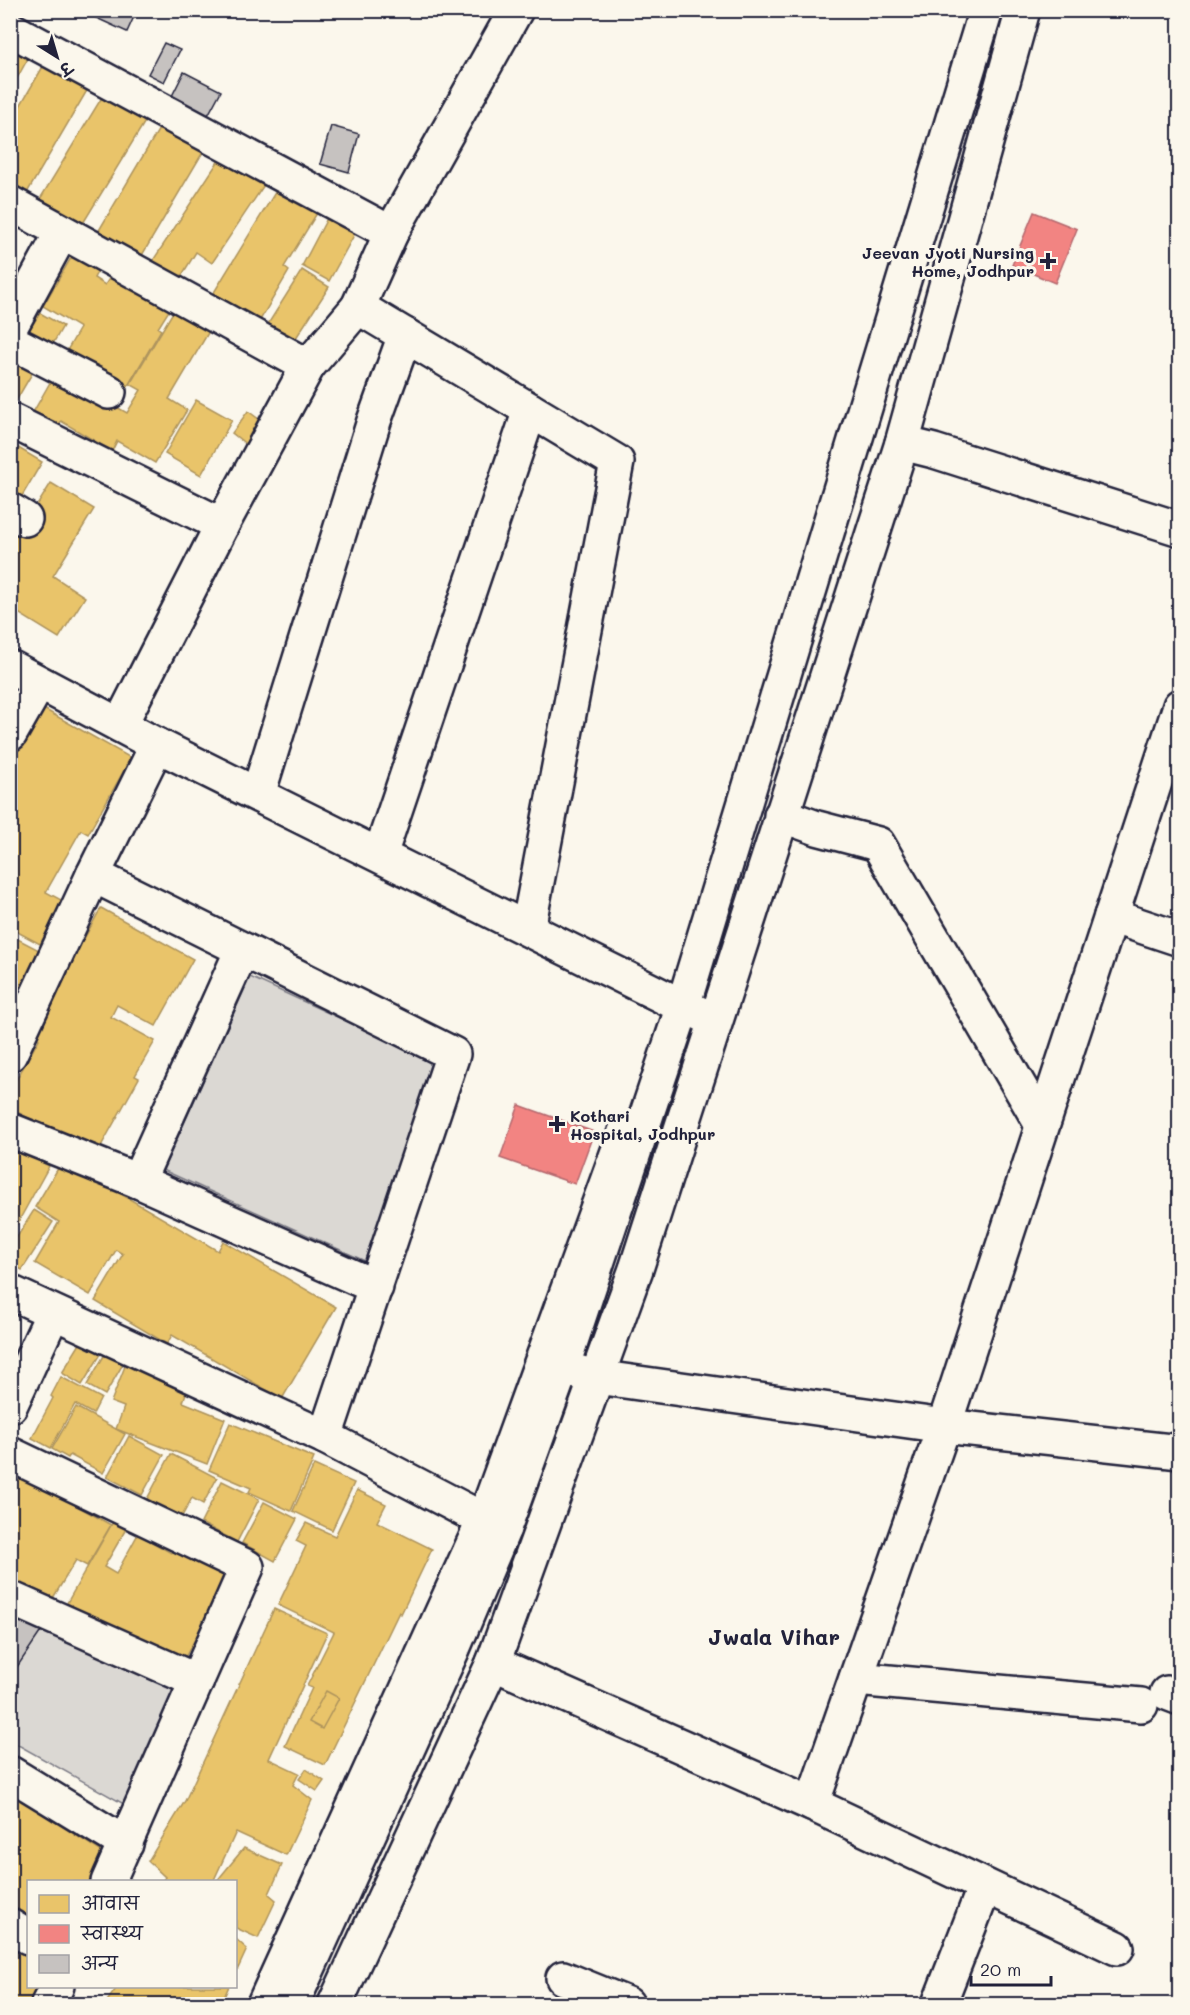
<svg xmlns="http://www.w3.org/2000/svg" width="1190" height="2015" font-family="Mali,'Playpen Sans Deva',sans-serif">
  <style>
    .green { fill: #dbd8d3; stroke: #7e7d87; stroke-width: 1.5 }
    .homes { fill: #e9c46a; stroke: #ad935c; stroke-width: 1.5 }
    .health { fill: #f28482; stroke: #b4676d; stroke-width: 1.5 }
    .building { fill: #c6c2c0; stroke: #22223b; stroke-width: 1.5 }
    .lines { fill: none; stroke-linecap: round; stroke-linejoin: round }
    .minor-casing { stroke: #22223b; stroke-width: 38 }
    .major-casing { stroke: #22223b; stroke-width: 38 }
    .minor { stroke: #fbf7ec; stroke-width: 33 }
    .major { stroke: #fbf7ec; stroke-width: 33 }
    .poi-dot { fill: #22223b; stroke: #fbf7ec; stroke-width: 2 }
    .labels { text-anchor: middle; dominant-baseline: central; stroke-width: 6; stroke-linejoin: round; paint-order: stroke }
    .poi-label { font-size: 16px; font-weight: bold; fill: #22223b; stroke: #fbf7ec; text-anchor: end }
    .district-label { font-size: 22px; font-weight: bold; fill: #22223b; stroke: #fbf7ec }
  </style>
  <rect width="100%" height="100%" fill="#fbf7ec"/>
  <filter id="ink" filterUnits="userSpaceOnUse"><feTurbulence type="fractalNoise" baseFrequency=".0167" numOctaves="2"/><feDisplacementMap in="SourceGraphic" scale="12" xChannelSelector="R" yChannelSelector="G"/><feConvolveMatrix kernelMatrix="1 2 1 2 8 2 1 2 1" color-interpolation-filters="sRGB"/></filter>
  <g filter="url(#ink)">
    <g class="green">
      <polygon points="250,977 433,1061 365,1261 163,1170"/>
      <polygon points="10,1604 201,1702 147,1817 11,1741"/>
    </g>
    <g class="homes">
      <polygon points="10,40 32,51 10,91"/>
      <polygon points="48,58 92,82 24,198 10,190 10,123"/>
      <polygon points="107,89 149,115 82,225 40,199"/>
      <polygon points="163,122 206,147 141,257 98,232"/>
      <polygon points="223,154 266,182 212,263 196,252 179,280 152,262"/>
      <polygon points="282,181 322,205 284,267 289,271 259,322 213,294"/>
      <polygon points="332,209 360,224 329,281 302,266"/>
      <polygon points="79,244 104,259 94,278 105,285 117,266 170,309 158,328 161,330 126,389 65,354 80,328 43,306"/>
      <polygon points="302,270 329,287 294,341 268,324"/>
      <polygon points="176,307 211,328 169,399 187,410 155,463 117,441 112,451 61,421 56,430 31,416 56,372 127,413 141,390 130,384"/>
      <polygon points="40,313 63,326 51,347 27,333"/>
      <polygon points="10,350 37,365 10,411"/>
      <polygon points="196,400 232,420 201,475 165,454"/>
      <polygon points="248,411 264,423 247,445 232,433"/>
      <polygon points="10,443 42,462 15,508 10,505"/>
      <polygon points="51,483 94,509 53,576 85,597 59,638 12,609 10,610 10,521 23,528"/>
      <polygon points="42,708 131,758 88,834 81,830 46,892 63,901 40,944 10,928 10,763"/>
      <polygon points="101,908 193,959 156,1026 117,1005 111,1017 155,1041 135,1076 139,1078 96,1155 10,1108 10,1091 39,1039 31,1035"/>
      <polygon points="10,935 39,950 18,990 10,986"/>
      <polygon points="10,1145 49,1166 10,1237"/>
      <polygon points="63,1160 218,1251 223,1241 336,1307 282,1399 172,1335 167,1344 95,1301 123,1254 116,1250 90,1295 35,1263 59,1222 35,1207"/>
      <polygon points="34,1210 53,1222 22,1270 10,1263 10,1248"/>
      <polygon points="81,1342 101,1354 82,1385 62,1373"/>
      <polygon points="105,1354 123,1364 105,1395 87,1385"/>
      <polygon points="127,1361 163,1375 160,1380 187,1390 183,1402 225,1419 207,1464 116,1429 124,1407 111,1402"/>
      <polygon points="61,1377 101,1398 93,1414 75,1404 51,1448 32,1438 53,1398 51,1396"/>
      <polygon points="76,1407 125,1434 103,1473 70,1455 68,1458 52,1449"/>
      <polygon points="230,1423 314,1458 291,1511 249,1492 251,1488 209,1470"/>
      <polygon points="129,1436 164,1455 142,1495 107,1477"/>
      <polygon points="171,1454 217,1478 203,1504 192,1498 181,1518 146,1501"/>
      <polygon points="314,1465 354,1483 332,1530 293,1511"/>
      <polygon points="10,1468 111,1525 87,1566 76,1560 50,1603 10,1580"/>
      <polygon points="222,1481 259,1499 237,1542 201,1523"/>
      <polygon points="357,1490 386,1504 377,1522 432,1549 401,1614 399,1612 325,1765 285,1746 312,1688 307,1686 334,1632 278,1605 306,1546 296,1541 306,1523 335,1536"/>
      <polygon points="264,1502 297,1519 275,1561 242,1543"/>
      <polygon points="113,1522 126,1529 104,1567 116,1574 138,1534 171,1553 173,1548 229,1579 180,1666 67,1603"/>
      <polygon points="274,1609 327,1633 269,1759 299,1773 293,1785 312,1800 286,1855 236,1832 213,1882 162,1882 165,1877 148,1861 185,1801"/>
      <polygon points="326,1691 339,1698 322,1729 309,1722"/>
      <polygon points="306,1769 324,1781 317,1791 299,1779"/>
      <polygon points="10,1793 113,1859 98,1882 28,1882 28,1916 10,1904"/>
      <polygon points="244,1848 282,1865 269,1894 276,1900 258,1938 236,1928 236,1882 216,1882"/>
      <polygon points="236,1939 247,1949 236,1973"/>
      <polygon points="10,1945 28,1957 28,1986 42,1986 29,2004 10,2004"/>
      <polygon points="118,1986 229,1986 221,2004 105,2004"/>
    </g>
    <g class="health">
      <polygon points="1034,212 1077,229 1055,283 1012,265"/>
      <polygon points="519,1105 594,1132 575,1184 500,1158"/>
    </g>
    <g class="building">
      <polygon points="79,10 137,10 127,32"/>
      <polygon points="164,43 180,50 164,82 148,74"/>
      <polygon points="184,72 221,91 207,117 171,98"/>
      <polygon points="331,126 359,134 349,172 320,164"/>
      <polygon points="17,1614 42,1630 15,1670 10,1666 10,1623"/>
    </g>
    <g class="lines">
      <defs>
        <g id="minor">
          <polyline points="516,10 391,233 358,307 617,462 528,929"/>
          <polyline points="10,29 391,233"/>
          <polyline points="10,203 308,366"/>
          <polyline points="10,328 62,232"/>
          <polyline points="10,341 109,392"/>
          <polyline points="10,420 222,525"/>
          <polyline points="902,443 934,451 1180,529"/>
          <polyline points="10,510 25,519"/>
          <polyline points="10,667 157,745 672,1001 715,1020"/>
          <polyline points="120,725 222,525 308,366 358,307"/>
          <polyline points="10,734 39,683"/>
          <polyline points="258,794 374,421 405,335"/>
          <polyline points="781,815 817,828 878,844 1042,1125"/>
          <polyline points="380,855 530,410"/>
          <polyline points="93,875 453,1054 325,1437"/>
          <polyline points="1111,916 1180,939"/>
          <polyline points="10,1054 93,875 157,745"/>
          <polyline points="10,1130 138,1181 376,1287"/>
          <polyline points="138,1181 242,950"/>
          <polyline points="10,1292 325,1437 484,1520 504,1528"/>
          <polyline points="562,1368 596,1377 944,1426 1180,1452"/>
          <polyline points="10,1406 53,1313"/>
          <polyline points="10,1454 247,1567 108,1882"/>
          <polyline points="10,1598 197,1681"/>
          <polyline points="493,1663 812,1804 1117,1948"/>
          <polyline points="856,1679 1141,1705"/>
          <polyline points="1167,1693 1180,1698"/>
          <polyline points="10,1773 126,1844"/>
          <polyline points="812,1804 944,1426 1180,706"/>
          <polyline points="10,1926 28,1937"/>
          <polyline points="563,1978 627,2004"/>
          <polyline points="48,2004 57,1986"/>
          <polyline points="264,2004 484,1520 625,1132"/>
          <polyline points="939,2004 985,1886"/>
        </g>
        <g id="major">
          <polyline points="292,2004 452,1651 504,1528 562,1368 683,1006 986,10"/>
          <polyline points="335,2004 493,1663 636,1269 902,443 1023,10"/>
        </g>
      </defs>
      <use href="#minor" class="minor-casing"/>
      <use href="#major" class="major-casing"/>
      <use href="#minor" class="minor"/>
      <use href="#major" class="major"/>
    </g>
  </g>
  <g class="poi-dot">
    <path d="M1045 252h6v6h6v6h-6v6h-6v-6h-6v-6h6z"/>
    <path d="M554 1115h6v6h6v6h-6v6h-6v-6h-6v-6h6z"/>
  </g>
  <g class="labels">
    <g class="poi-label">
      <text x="1034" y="252">Jeevan Jyoti Nursing<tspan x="1034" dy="18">Home, Jodhpur</tspan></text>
      <text x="570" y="1115" text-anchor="start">Kothari<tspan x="570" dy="18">Hospital, Jodhpur</tspan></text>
    </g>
    <g class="district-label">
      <text x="774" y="1636">Jwala Vihar</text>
    </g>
  </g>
  <rect width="1190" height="2015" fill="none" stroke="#fbf7ec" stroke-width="36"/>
  <rect x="18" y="18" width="1154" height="1979" fill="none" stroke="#22223b" stroke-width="2" filter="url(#ink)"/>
  <rect x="27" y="1880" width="210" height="108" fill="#fbf7ec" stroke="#a4a2a5" stroke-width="1.5"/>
  <rect x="39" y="1895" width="30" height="18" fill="#e9c46a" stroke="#a4a2a5" stroke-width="1.5"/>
  <text x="81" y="1910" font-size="18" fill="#22223b">आवास</text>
  <rect x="39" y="1925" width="30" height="18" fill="#f28482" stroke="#a4a2a5" stroke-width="1.5"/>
  <text x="81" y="1940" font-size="18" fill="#22223b">स्वास्थ्य</text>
  <rect x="39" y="1955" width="30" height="18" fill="#c6c2c0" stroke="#a4a2a5" stroke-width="1.5"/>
  <text x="81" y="1970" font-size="18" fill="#22223b">अन्य</text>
  <g transform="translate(57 57) rotate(143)" stroke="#fbf7ec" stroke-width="4.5" paint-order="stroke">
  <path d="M0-4.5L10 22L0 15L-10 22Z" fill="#22223b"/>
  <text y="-9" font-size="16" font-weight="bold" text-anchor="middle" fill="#22223b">उ</text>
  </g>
  <path d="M971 1976v9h80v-9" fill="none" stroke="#22223b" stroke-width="3"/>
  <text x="980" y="1976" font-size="18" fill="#22223b" stroke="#fbf7ec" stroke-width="4.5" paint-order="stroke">20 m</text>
</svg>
